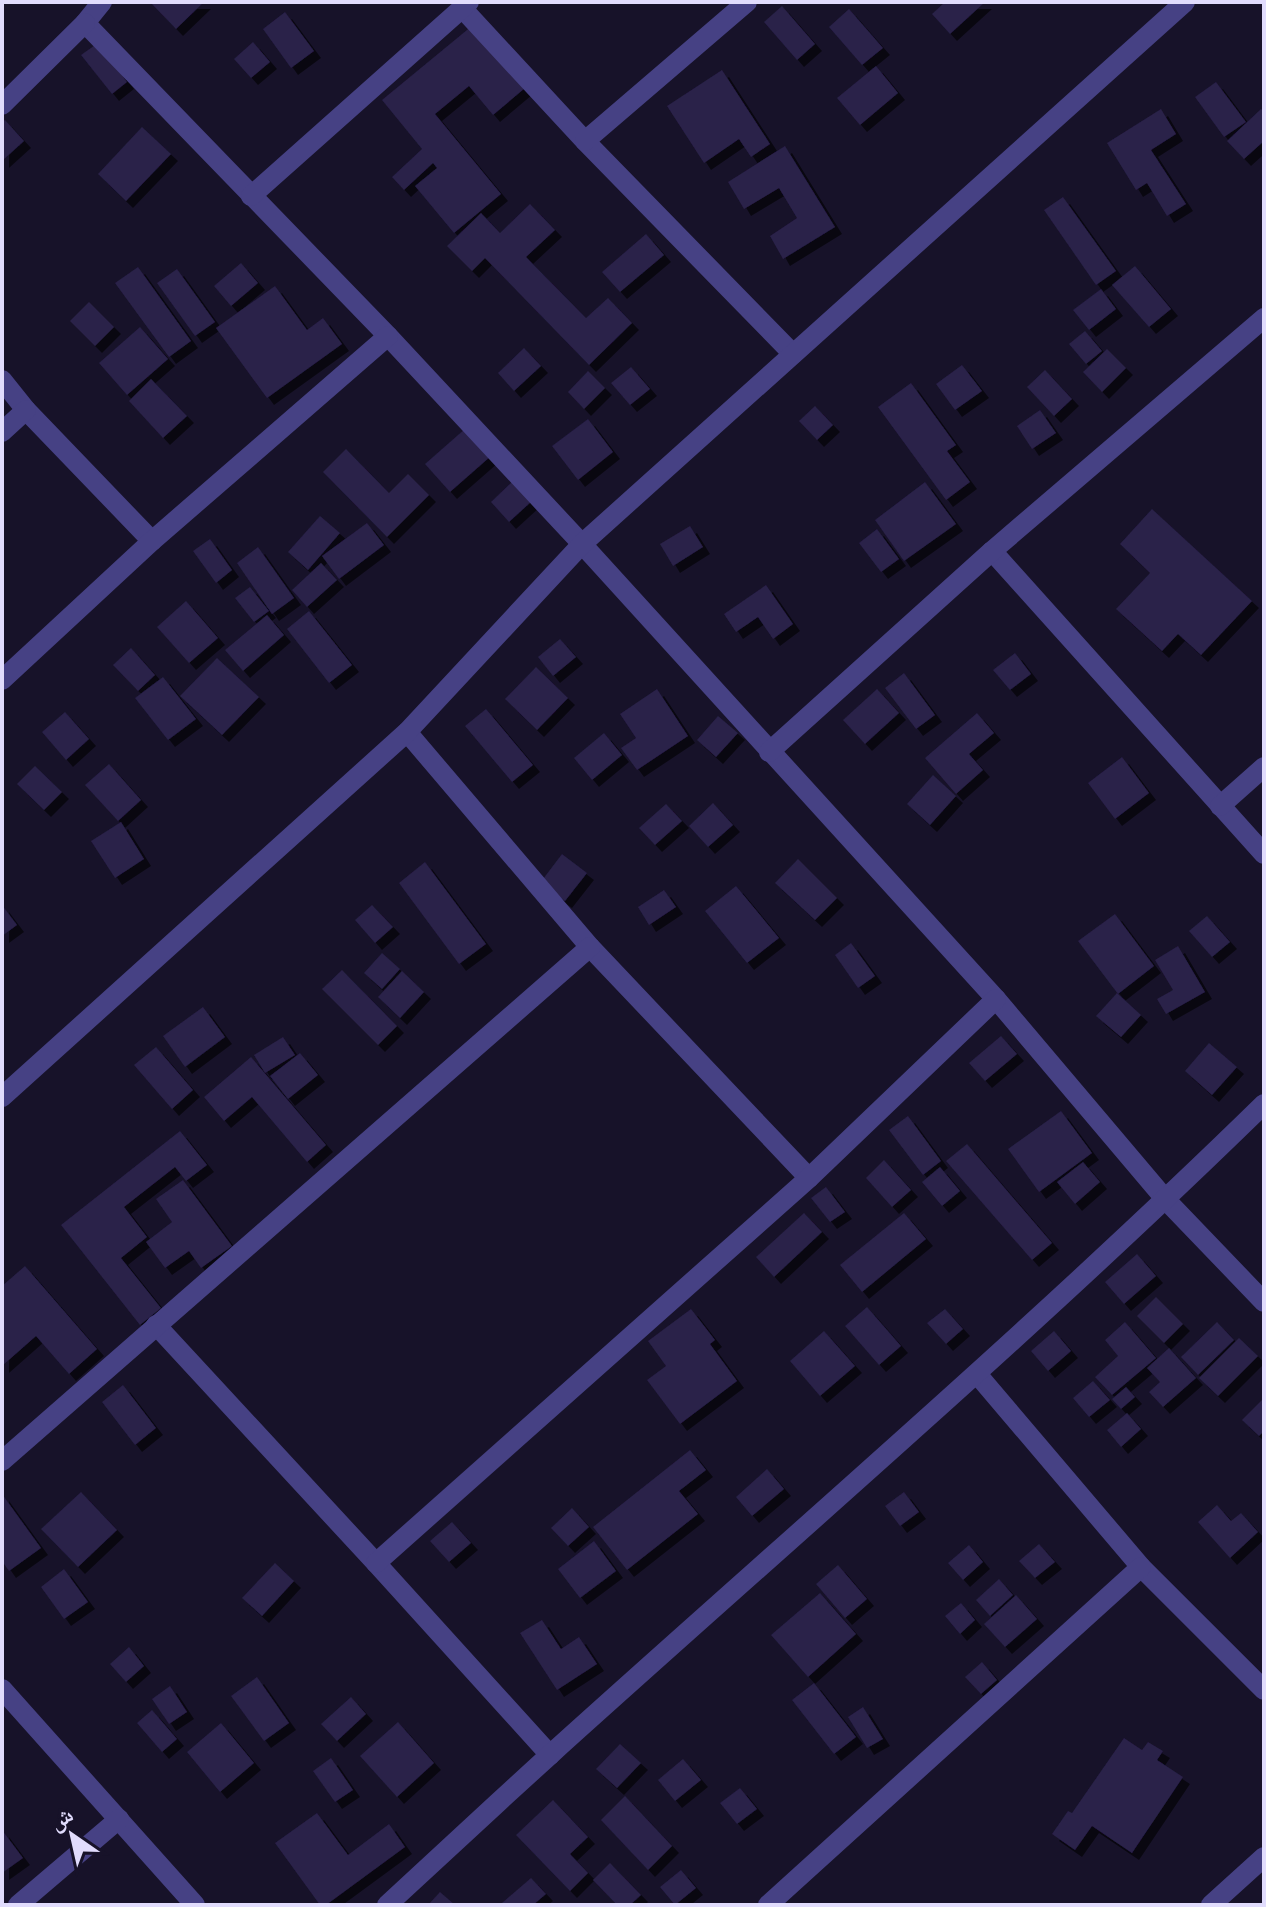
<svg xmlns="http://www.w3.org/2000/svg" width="1266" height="1907" font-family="'Space Grotesk','Noto Naskh Arabic',sans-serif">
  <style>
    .building { fill: #292048; filter: url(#shadow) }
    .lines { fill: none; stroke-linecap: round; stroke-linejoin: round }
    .minor { stroke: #464184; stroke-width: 20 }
  </style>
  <defs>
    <filter id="shadow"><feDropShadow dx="7" dy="7" stdDeviation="0" flood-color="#0009"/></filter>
  </defs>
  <rect width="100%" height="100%" fill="#171229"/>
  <g class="building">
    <polygon points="150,2 204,2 176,29"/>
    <polygon points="945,2 985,2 950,34 932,14"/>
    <polygon points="782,6 815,44 797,60 764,22"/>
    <polygon points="849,9 883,48 862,65 829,27"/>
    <polygon points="285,12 314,51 291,68 263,29"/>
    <polygon points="473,25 525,88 493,115 469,86 435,114 501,194 454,233 415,186 437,168 433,163 404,190 392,177 422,149 382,100"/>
    <polygon points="253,42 270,62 251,78 234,59"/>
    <polygon points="98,43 127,82 112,94 81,55"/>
    <polygon points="876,66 898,93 860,125 837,98"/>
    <polygon points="722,70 770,144 751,157 739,139 704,163 667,106"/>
    <polygon points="1216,82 1246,122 1224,137 1195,97"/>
    <polygon points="1161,109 1176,134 1151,150 1186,204 1167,216 1147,183 1136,190 1107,143"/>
    <polygon points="1261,109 1264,112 1264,141 1244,159 1227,141"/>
    <polygon points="5,120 24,141 2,161 2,122"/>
    <polygon points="142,127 171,154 126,201 98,174"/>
    <polygon points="785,146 835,227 783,259 770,236 797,218 779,188 744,209 728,182"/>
    <polygon points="1063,197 1116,271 1096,285 1044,210"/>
    <polygon points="530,204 555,230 526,257 586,318 608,298 632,323 589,365 485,258 472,271 447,246 481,213 500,233"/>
    <polygon points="646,234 664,255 620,292 602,272"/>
    <polygon points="241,263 258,283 231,306 214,286"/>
    <polygon points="1135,266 1171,309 1149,327 1112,285"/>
    <polygon points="138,267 191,341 169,357 115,283"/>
    <polygon points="177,269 215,322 195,336 157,283"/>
    <polygon points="275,286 307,330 323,318 342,344 267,398 216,328"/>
    <polygon points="1101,289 1116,309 1089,330 1073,310"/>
    <polygon points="89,302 114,327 95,346 70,321"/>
    <polygon points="140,327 168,359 127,395 99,363"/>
    <polygon points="1085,331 1102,351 1086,364 1069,344"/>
    <polygon points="524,348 541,366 514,391 498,373"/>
    <polygon points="1107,349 1126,368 1102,392 1083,372"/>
    <polygon points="962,365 982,391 955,410 936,384"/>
    <polygon points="631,367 650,389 630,405 611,383"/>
    <polygon points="1045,370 1072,399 1054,416 1027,387"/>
    <polygon points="588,371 605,388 584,409 568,392"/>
    <polygon points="151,379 187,416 163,438 129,401"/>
    <polygon points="911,383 956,445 947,451 970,482 946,500 878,407"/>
    <polygon points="815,406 833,425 817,440 799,421"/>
    <polygon points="1040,410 1056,433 1032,449 1017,426"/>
    <polygon points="588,419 613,452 578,480 552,446"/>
    <polygon points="466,428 491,456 450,492 425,464"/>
    <polygon points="346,449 389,493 408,474 429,495 387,537 323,472"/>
    <polygon points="513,481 532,501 509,522 491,502"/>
    <polygon points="925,482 956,524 904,561 875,520"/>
    <polygon points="1152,509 1252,601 1201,655 1178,634 1162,651 1116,609 1150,573 1120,544"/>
    <polygon points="320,516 340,533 308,570 288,552"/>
    <polygon points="367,523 384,545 339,579 322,556"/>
    <polygon points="690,526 703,547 673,566 660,544"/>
    <polygon points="877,529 899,559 881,572 859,543"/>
    <polygon points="210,539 232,570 216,583 193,551"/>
    <polygon points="258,547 294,598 272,614 237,563"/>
    <polygon points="321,563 337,580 307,607 292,590"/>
    <polygon points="766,585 793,624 773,639 758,617 736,632 724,614"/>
    <polygon points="250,587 269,611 254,622 235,598"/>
    <polygon points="186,601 218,638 189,663 157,627"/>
    <polygon points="309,611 352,665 329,683 287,629"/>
    <polygon points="267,615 284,635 243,671 225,650"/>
    <polygon points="560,639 576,657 553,676 538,657"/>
    <polygon points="131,648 155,675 138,691 113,665"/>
    <polygon points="1015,653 1031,674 1010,690 993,670"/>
    <polygon points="217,658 259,697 222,735 180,696"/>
    <polygon points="536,667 568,698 537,730 505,699"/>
    <polygon points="904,673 935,715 916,729 885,688"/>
    <polygon points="163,677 196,719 168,740 135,698"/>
    <polygon points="657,689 688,736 637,770 621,748 636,738 620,714"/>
    <polygon points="877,689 899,713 865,744 843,720"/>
    <polygon points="486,709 533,765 512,782 465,726"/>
    <polygon points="65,712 89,739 66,760 42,732"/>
    <polygon points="977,713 994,733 969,754 983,770 956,794 925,758"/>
    <polygon points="718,716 738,733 716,757 697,740"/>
    <polygon points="604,733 622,755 592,780 574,758"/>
    <polygon points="1122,757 1149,793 1115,819 1088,783"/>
    <polygon points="109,764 141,800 118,821 85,785"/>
    <polygon points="35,766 62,792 44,810 17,784"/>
    <polygon points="933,775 956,796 930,825 907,804"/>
    <polygon points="713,803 733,825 708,847 689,826"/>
    <polygon points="666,804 682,821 655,845 639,828"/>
    <polygon points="121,822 144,859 115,878 91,841"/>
    <polygon points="562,854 587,873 565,901 540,883"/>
    <polygon points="798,859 837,898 815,920 775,883"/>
    <polygon points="425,862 486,944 459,964 399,883"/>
    <polygon points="736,886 779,938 747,963 705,911"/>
    <polygon points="664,890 676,907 649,925 638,907"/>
    <polygon points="2,905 17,925 2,936"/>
    <polygon points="372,905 393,927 375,943 355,920"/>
    <polygon points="1115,914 1154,966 1118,994 1078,941"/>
    <polygon points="1207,916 1230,942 1212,957 1189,931"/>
    <polygon points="851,943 875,976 858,988 835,955"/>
    <polygon points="1178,946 1205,992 1166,1014 1157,999 1173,990 1155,960"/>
    <polygon points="382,953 400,969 382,989 364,973"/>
    <polygon points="342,970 397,1026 378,1045 322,989"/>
    <polygon points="402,971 424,992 400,1018 378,997"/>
    <polygon points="1117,993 1141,1015 1121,1037 1096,1016"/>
    <polygon points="203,1007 225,1037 185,1067 163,1036"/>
    <polygon points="1001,1036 1017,1054 985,1081 969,1063"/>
    <polygon points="283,1037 295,1055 265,1073 254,1055"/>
    <polygon points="1209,1043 1237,1067 1212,1095 1185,1071"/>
    <polygon points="156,1047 193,1090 172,1109 134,1065"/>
    <polygon points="300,1053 318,1075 288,1099 270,1076"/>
    <polygon points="251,1057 326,1145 307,1162 252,1097 224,1121 204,1097"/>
    <polygon points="1061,1111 1092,1153 1039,1192 1008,1149"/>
    <polygon points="908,1116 941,1161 923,1175 889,1130"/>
    <polygon points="180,1131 207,1165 186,1181 175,1167 124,1207 147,1237 121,1258 161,1308 140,1325 61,1225"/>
    <polygon points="967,1144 1052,1243 1032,1260 946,1161"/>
    <polygon points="884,1160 911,1190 892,1207 866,1178"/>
    <polygon points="1083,1162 1100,1182 1075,1204 1057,1182"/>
    <polygon points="940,1167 960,1191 942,1206 922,1182"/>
    <polygon points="183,1180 232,1246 201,1268 189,1251 165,1268 146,1242 172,1222 156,1199"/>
    <polygon points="826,1187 845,1212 830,1222 811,1198"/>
    <polygon points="804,1213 822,1232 774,1277 756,1257"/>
    <polygon points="904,1213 926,1239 862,1292 840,1265"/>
    <polygon points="1137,1254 1156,1276 1124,1304 1105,1282"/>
    <polygon points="25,1266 97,1349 69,1374 36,1336 2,1366 2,1286"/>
    <polygon points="1156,1297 1183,1324 1164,1343 1137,1316"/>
    <polygon points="867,1307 901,1346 879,1365 845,1326"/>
    <polygon points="691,1309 715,1340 710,1344 737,1381 680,1424 647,1380 666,1366 648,1341"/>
    <polygon points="945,1309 963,1329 946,1344 927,1323"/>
    <polygon points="1125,1322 1156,1358 1112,1395 1095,1377 1118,1356 1105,1340"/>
    <polygon points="1217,1322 1234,1340 1198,1375 1181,1357"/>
    <polygon points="824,1331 855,1366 820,1396 790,1361"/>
    <polygon points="1054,1331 1071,1351 1048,1371 1031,1351"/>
    <polygon points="1239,1338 1258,1356 1218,1396 1199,1378"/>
    <polygon points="1169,1348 1196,1378 1163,1407 1149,1392 1160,1382 1147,1368"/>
    <polygon points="1093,1381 1110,1400 1089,1417 1073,1398"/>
    <polygon points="123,1385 156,1428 135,1445 102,1402"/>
    <polygon points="1126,1387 1135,1397 1121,1409 1112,1399"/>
    <polygon points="1264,1398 1264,1431 1259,1436 1242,1420"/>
    <polygon points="1127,1413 1141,1429 1121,1447 1107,1430"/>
    <polygon points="690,1450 706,1470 679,1491 698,1514 627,1570 593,1527"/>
    <polygon points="767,1469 784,1489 752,1516 736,1497"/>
    <polygon points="81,1492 117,1530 78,1567 41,1529"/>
    <polygon points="904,1492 919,1512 900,1526 885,1506"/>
    <polygon points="2,1494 41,1548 9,1571 2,1561"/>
    <polygon points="1217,1505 1231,1521 1241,1513 1258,1532 1230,1558 1198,1522"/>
    <polygon points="572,1508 589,1527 568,1546 551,1528"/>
    <polygon points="452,1522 471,1543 449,1562 430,1541"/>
    <polygon points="594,1541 616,1571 580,1598 558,1569"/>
    <polygon points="1039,1544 1055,1562 1035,1578 1019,1561"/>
    <polygon points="969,1545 983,1562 963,1580 948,1563"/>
    <polygon points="275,1563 294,1581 262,1616 242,1598"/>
    <polygon points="838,1565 867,1599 845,1618 816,1584"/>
    <polygon points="64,1569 88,1602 64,1619 41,1587"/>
    <polygon points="999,1579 1013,1595 990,1616 976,1600"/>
    <polygon points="820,1593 856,1634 808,1677 771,1635"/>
    <polygon points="1016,1595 1037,1619 1005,1647 984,1624"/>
    <polygon points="961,1603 975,1620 960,1634 945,1616"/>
    <polygon points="542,1620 561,1649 579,1637 597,1664 557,1690 520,1633"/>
    <polygon points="129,1647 144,1666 126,1682 110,1664"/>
    <polygon points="982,1662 997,1680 981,1694 965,1677"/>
    <polygon points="257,1677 289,1723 264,1741 231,1696"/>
    <polygon points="814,1683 856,1737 834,1754 792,1700"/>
    <polygon points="170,1686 187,1712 169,1724 152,1699"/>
    <polygon points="351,1697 366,1714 337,1741 321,1724"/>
    <polygon points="863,1707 883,1739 867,1748 848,1717"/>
    <polygon points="152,1710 177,1739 162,1752 137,1723"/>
    <polygon points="398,1722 434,1763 397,1797 360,1756"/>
    <polygon points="221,1723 254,1763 220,1792 187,1752"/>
    <polygon points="1124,1738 1142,1750 1148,1742 1163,1751 1157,1760 1183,1777 1132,1853 1092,1826 1075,1850 1052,1834 1068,1811 1072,1813"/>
    <polygon points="620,1744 641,1763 617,1788 596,1769"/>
    <polygon points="331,1758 353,1790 335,1802 313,1771"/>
    <polygon points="683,1759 701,1780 675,1801 658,1780"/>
    <polygon points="740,1788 757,1809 737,1824 720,1803"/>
    <polygon points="625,1796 672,1846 648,1870 601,1820"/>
    <polygon points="553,1800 588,1837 570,1854 588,1873 570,1891 516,1835"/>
    <polygon points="317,1813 348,1855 389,1824 405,1847 326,1905 320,1905 275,1843"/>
    <polygon points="2,1830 23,1858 2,1873"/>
    <polygon points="610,1863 641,1895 630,1905 617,1905 593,1880"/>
    <polygon points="681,1870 696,1888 675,1905 660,1887"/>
    <polygon points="531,1878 546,1894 533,1905 504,1905 502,1903"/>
    <polygon points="440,1892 455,1905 428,1905"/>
  </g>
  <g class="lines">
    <g class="minor">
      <polyline points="102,2 85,23 388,336 582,544 996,999 1166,1200 1264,1302"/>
      <polyline points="462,8 585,141 793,354"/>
      <polyline points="2,105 85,23"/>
      <polyline points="585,141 747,2"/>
      <polyline points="251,196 469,2"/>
      <polyline points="2,380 26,410 152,541"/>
      <polyline points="2,432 26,410"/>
      <polyline points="992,551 1264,854"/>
      <polyline points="2,680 152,541 388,336"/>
      <polyline points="407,732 590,947 809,1178"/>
      <polyline points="769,752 992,551 1264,318"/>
      <polyline points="1220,806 1264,767"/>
      <polyline points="2,1097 407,732 582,544 1185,2"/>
      <polyline points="156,1325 376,1563 550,1755"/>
      <polyline points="977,1374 1141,1567 1264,1690"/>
      <polyline points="2,1461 590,947"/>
      <polyline points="376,1563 809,1178 996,999"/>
      <polyline points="2,1689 195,1905"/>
      <polyline points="18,1905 119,1819"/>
      <path d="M387 1905C441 1855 496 1804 551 1754 790 1538 1034 1329 1264 1104"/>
      <polyline points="768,1905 1141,1567"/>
      <polyline points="1211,1905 1264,1857"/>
    </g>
  </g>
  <rect width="1266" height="1907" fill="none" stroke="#e1dcfd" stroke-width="8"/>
  <g transform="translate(72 1835) rotate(326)" stroke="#171229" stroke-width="6" paint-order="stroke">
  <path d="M0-6L14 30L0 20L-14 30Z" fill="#e1dcfd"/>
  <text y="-12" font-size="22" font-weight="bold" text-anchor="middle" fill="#e1dcfd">ش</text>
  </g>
</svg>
